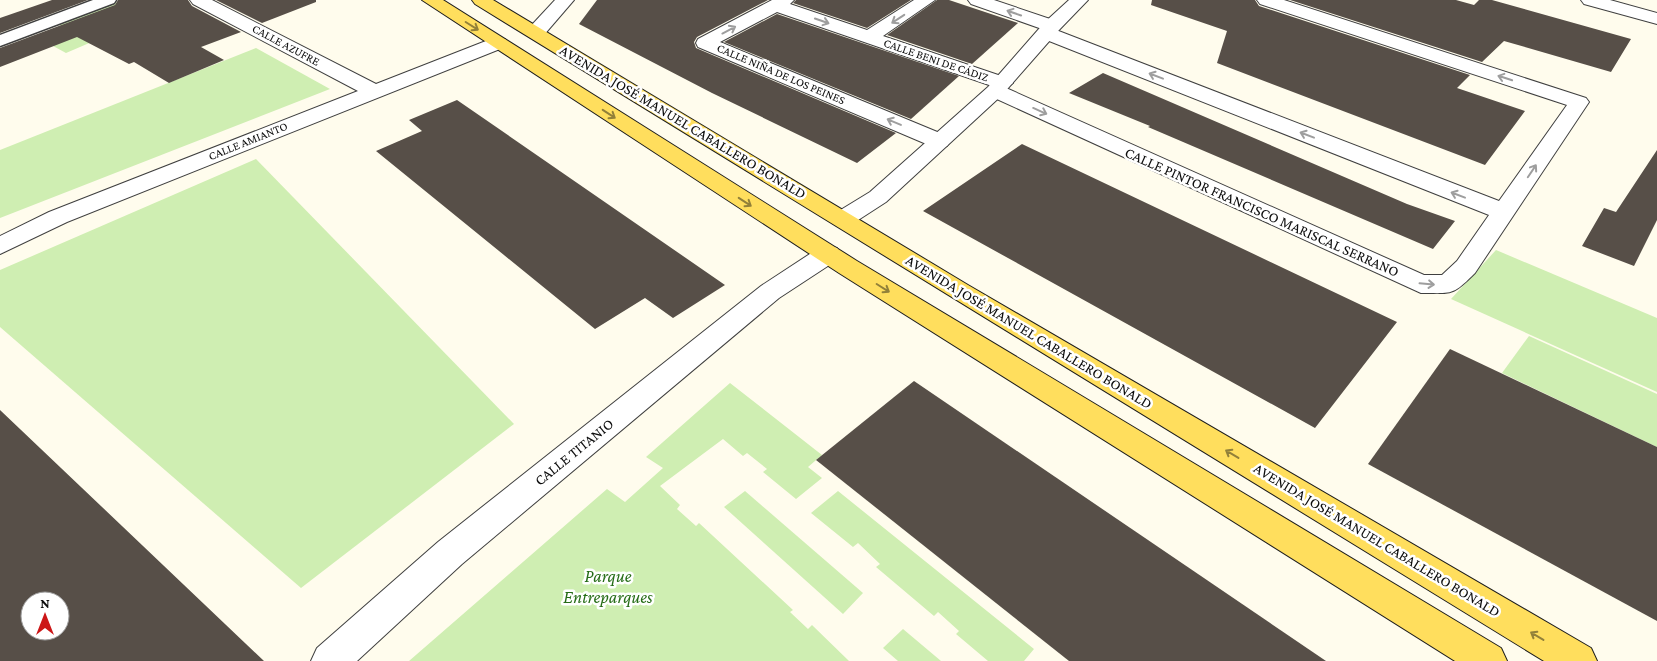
<svg xmlns="http://www.w3.org/2000/svg" width="1657" height="661" font-family="'Crimson Pro',serif">
  <style>
    .green { fill: #cfeeb2 }
    .building { fill: #574f48; fill-rule: evenodd }
    .lines { fill: none; stroke-linecap: round; stroke-linejoin: round }
    .pedestrian-casing { stroke: #404040; stroke-width: 3 }
    .minor-casing { stroke: #404040; stroke-width: 2 }
    .tertiary-casing { stroke: #404040; stroke-width: 2 }
    .primary-casing { stroke: #1e1e1e; stroke-width: 2 }
    .pedestrian { fill: #fff; fill-rule: evenodd }
    .minor { fill: #fff; fill-rule: evenodd }
    .tertiary { fill: #fff; fill-rule: evenodd }
    .primary { fill: #ffde5d; fill-rule: evenodd }
    .oneway { stroke: #9e9e9e }
    .oneway2 { stroke: #928039 }
    .labels { text-anchor: middle; dominant-baseline: central; stroke-width: 5; stroke-linejoin: round; paint-order: stroke }
    .far-street-label { font-size: 12px; fill: #0d0d0d; stroke: #fff }
    .street-label { font-size: 15px; fill: #0d0d0d; stroke: #fff }
    .near-park-label { font-size: 18px; font-style: italic; fill: #256c16; stroke: #fff }
  </style>
  <rect width="100%" height="100%" fill="#fffced"/>
  <g class="green">
    <polygon points="123,0 101,38 66,53 42,40 67,29 57,24"/>
    <polygon points="256,48 330,89 0,218 0,150"/>
    <polygon points="256,159 514,424 301,588 0,327 0,270"/>
    <polygon points="1496,250 1657,318 1657,392 1451,299"/>
    <polygon points="1529,336 1657,394 1657,447 1502,373"/>
    <polygon points="730,383 822,455 808,467 822,478 796,499 763,472 767,469 747,453 743,456 723,439 660,486 680,505 677,509 696,526 699,523 793,610 790,612 808,629 812,625 849,661 409,661 607,489 625,502 663,468 646,457"/>
    <polygon points="745,491 863,593 843,614 724,507"/>
    <polygon points="838,491 1034,649 1024,661 988,661 956,634 959,631 938,612 934,616 876,567 880,564 858,543 853,547 811,513"/>
    <polygon points="903,629 941,661 898,661 883,648"/>
  </g>
  <g class="building">
    <polygon points="52,0 88,0 0,33 0,18"/>
    <polygon points="118,0 188,0 192,6 241,32 201,47 224,60 169,83 134,62 129,64 77,37 0,67 0,48 115,5"/>
    <polygon points="216,0 316,0 316,2 262,23"/>
    <polygon points="597,0 768,0 697,37 694,42 696,48 896,133 857,163 712,93 579,24"/>
    <polygon points="796,0 911,0 867,28 793,3"/>
    <polygon points="937,0 949,0 1018,23 972,64 887,35"/>
    <polygon points="1152,0 1255,0 1259,6 1470,75 1457,88 1525,111 1485,165 1217,63 1227,31 1151,5"/>
    <polygon points="1290,0 1456,0 1474,5 1479,0 1492,0 1631,39 1611,72 1504,41 1482,62"/>
    <polygon points="777,14 959,76 911,119 724,42"/>
    <polygon points="1103,73 1407,204 1455,221 1433,249 1148,127 1150,126 1069,93"/>
    <polygon points="457,100 725,285 673,318 645,298 595,329 376,151 422,131 409,120"/>
    <polygon points="1022,144 1062,163 1397,322 1315,428 923,211"/>
    <polygon points="1657,150 1657,220 1634,266 1582,246 1604,208 1616,212"/>
    <polygon points="1450,349 1657,447 1657,621 1368,464"/>
    <polygon points="914,381 1326,661 1069,661 816,460"/>
    <path d="M0 410 264 661H0ZM30 601H60V631H30Z"/>
  </g>
  <g class="lines">
    <defs>
      <polygon id="pedestrian" points="93,0 116,0 114,3 0,46 0,35"/>
      <g id="minor">
        <polygon points="190,0 212,0 376,84 491,39 505,39 507,43 505,47 67,222 0,254 0,236 49,212 358,91 193,4"/>
        <polygon points="555,0 574,0 543,36 529,36 527,32 529,28"/>
        <path d="M772 0H794L790 4 867 30 914 0H935L883 36 1010 79 1013 83 1006 88 1424 275H1442L1457 261 1489 215 1039 37 1037 33 1042 29 971 4 968 0H994L1059 22 1061 26 1056 30 1499 201 1567 105 1260 4 1257 0H1284L1586 98 1589 102 1475 273C1452 296 1453 293 1421 293L988 95 985 91 992 86 777 12 720 42 947 136 950 141 947 146 939 148 931 146 698 47 696 43 698 39Z"/>
        <polygon points="828,246 837,248 841,254 837,260 779,298 462,564 357,661 311,661 317,648 438,542 761,286 819,248"/>
      </g>
      <g id="tertiary">
        <polygon points="1069,0 1088,0 1059,30 1002,95 886,202 852,224 843,227 834,224 831,219 834,214 870,192 988,87 1045,22"/>
        <polygon points="1581,0 1610,0 1657,13 1657,24 1584,4"/>
      </g>
      <g id="primary">
        <polygon points="422,0 443,0 857,261 1501,648 1507,661 1455,661 839,273"/>
        <polygon points="472,0 493,0 968,285 1591,648 1597,661 1544,661 475,4"/>
      </g>
    </defs>
    <use href="#pedestrian" class="pedestrian-casing"/>
    <use href="#minor" class="minor-casing"/>
    <use href="#tertiary" class="tertiary-casing"/>
    <use href="#primary" class="primary-casing"/>
    <use href="#pedestrian" class="pedestrian"/>
    <use href="#minor" class="minor"/>
    <use href="#tertiary" class="tertiary"/>
    <use href="#primary" class="primary"/>
  </g>
  <defs><path id="oneway-shaft" d="M-6 0H5M1.5-3L5.5 0L1.5 3" fill="none" stroke-width="1.6" stroke-linecap="round" stroke-linejoin="round" transform="scale(1.25)"/></defs>
  <g class="oneway">
    <use href="#oneway-shaft" transform="translate(1014 13) rotate(-161)"/>
    <use href="#oneway-shaft" transform="translate(898 19) rotate(147)"/>
    <use href="#oneway-shaft" transform="translate(822 21) rotate(19)"/>
    <use href="#oneway-shaft" transform="translate(729 30) rotate(-28)"/>
    <use href="#oneway-shaft" transform="translate(1156 76) rotate(-159)"/>
    <use href="#oneway-shaft" transform="translate(1505 78) rotate(-162)"/>
    <use href="#oneway-shaft" transform="translate(1040 111) rotate(24)"/>
    <use href="#oneway-shaft" transform="translate(894 122) rotate(-157)"/>
    <use href="#oneway-shaft" transform="translate(1307 135) rotate(-159)"/>
    <use href="#oneway-shaft" transform="translate(1532 171) rotate(-56)"/>
    <use href="#oneway-shaft" transform="translate(1458 195) rotate(-159)"/>
    <use href="#oneway-shaft" transform="translate(1427 284) rotate(5)"/>
  </g>
  <g class="oneway2">
    <use href="#oneway-shaft" transform="translate(472 26) rotate(32)"/>
    <use href="#oneway-shaft" transform="translate(609 114) rotate(33)"/>
    <use href="#oneway-shaft" transform="translate(745 202) rotate(33)"/>
    <use href="#oneway-shaft" transform="translate(883 288) rotate(32)"/>
    <use href="#oneway-shaft" transform="translate(1232 454) rotate(-149)"/>
    <use href="#oneway-shaft" transform="translate(1537 636) rotate(-149)"/>
  </g>
  <g class="labels">
    <g class="far-street-label">
      <text transform="translate(286 45) rotate(28)">CALLE AZUFRE</text>
      <text transform="translate(936 60) rotate(19)">CALLE BENI DE CÁDIZ</text>
      <text transform="translate(781 74) rotate(23)">CALLE NIÑA DE LOS PEINES</text>
      <text transform="translate(248 141) rotate(-22)">CALLE AMIANTO</text>
    </g>
    <g class="street-label">
      <text transform="translate(683 122) rotate(31)">AVENIDA JOSÉ MANUEL CABALLERO BONALD</text>
      <text transform="translate(1262 212) rotate(24)">CALLE PINTOR FRANCISCO MARISCAL SERRANO</text>
      <text transform="translate(1029 332) rotate(31)">AVENIDA JOSÉ MANUEL CABALLERO BONALD</text>
      <text transform="translate(574 452) rotate(-39)">CALLE TITANIO</text>
      <text transform="translate(1377 540) rotate(31)">AVENIDA JOSÉ MANUEL CABALLERO BONALD</text>
    </g>
    <g class="near-park-label">
      <text x="608" y="576">Parque<tspan x="608" dy="21">Entreparques</tspan></text>
    </g>
  </g>
  <g transform="translate(45 616)"><circle r="24" fill="#ffffff" stroke="#9e9e9e"/>
  <path d="M0-4L9 19L0 12L-9 19Z" fill="#cc1617"/>
  <text y="-8" font-size="14" font-weight="bold" text-anchor="middle" fill="#0d0d0d">N</text>
  </g>
</svg>
